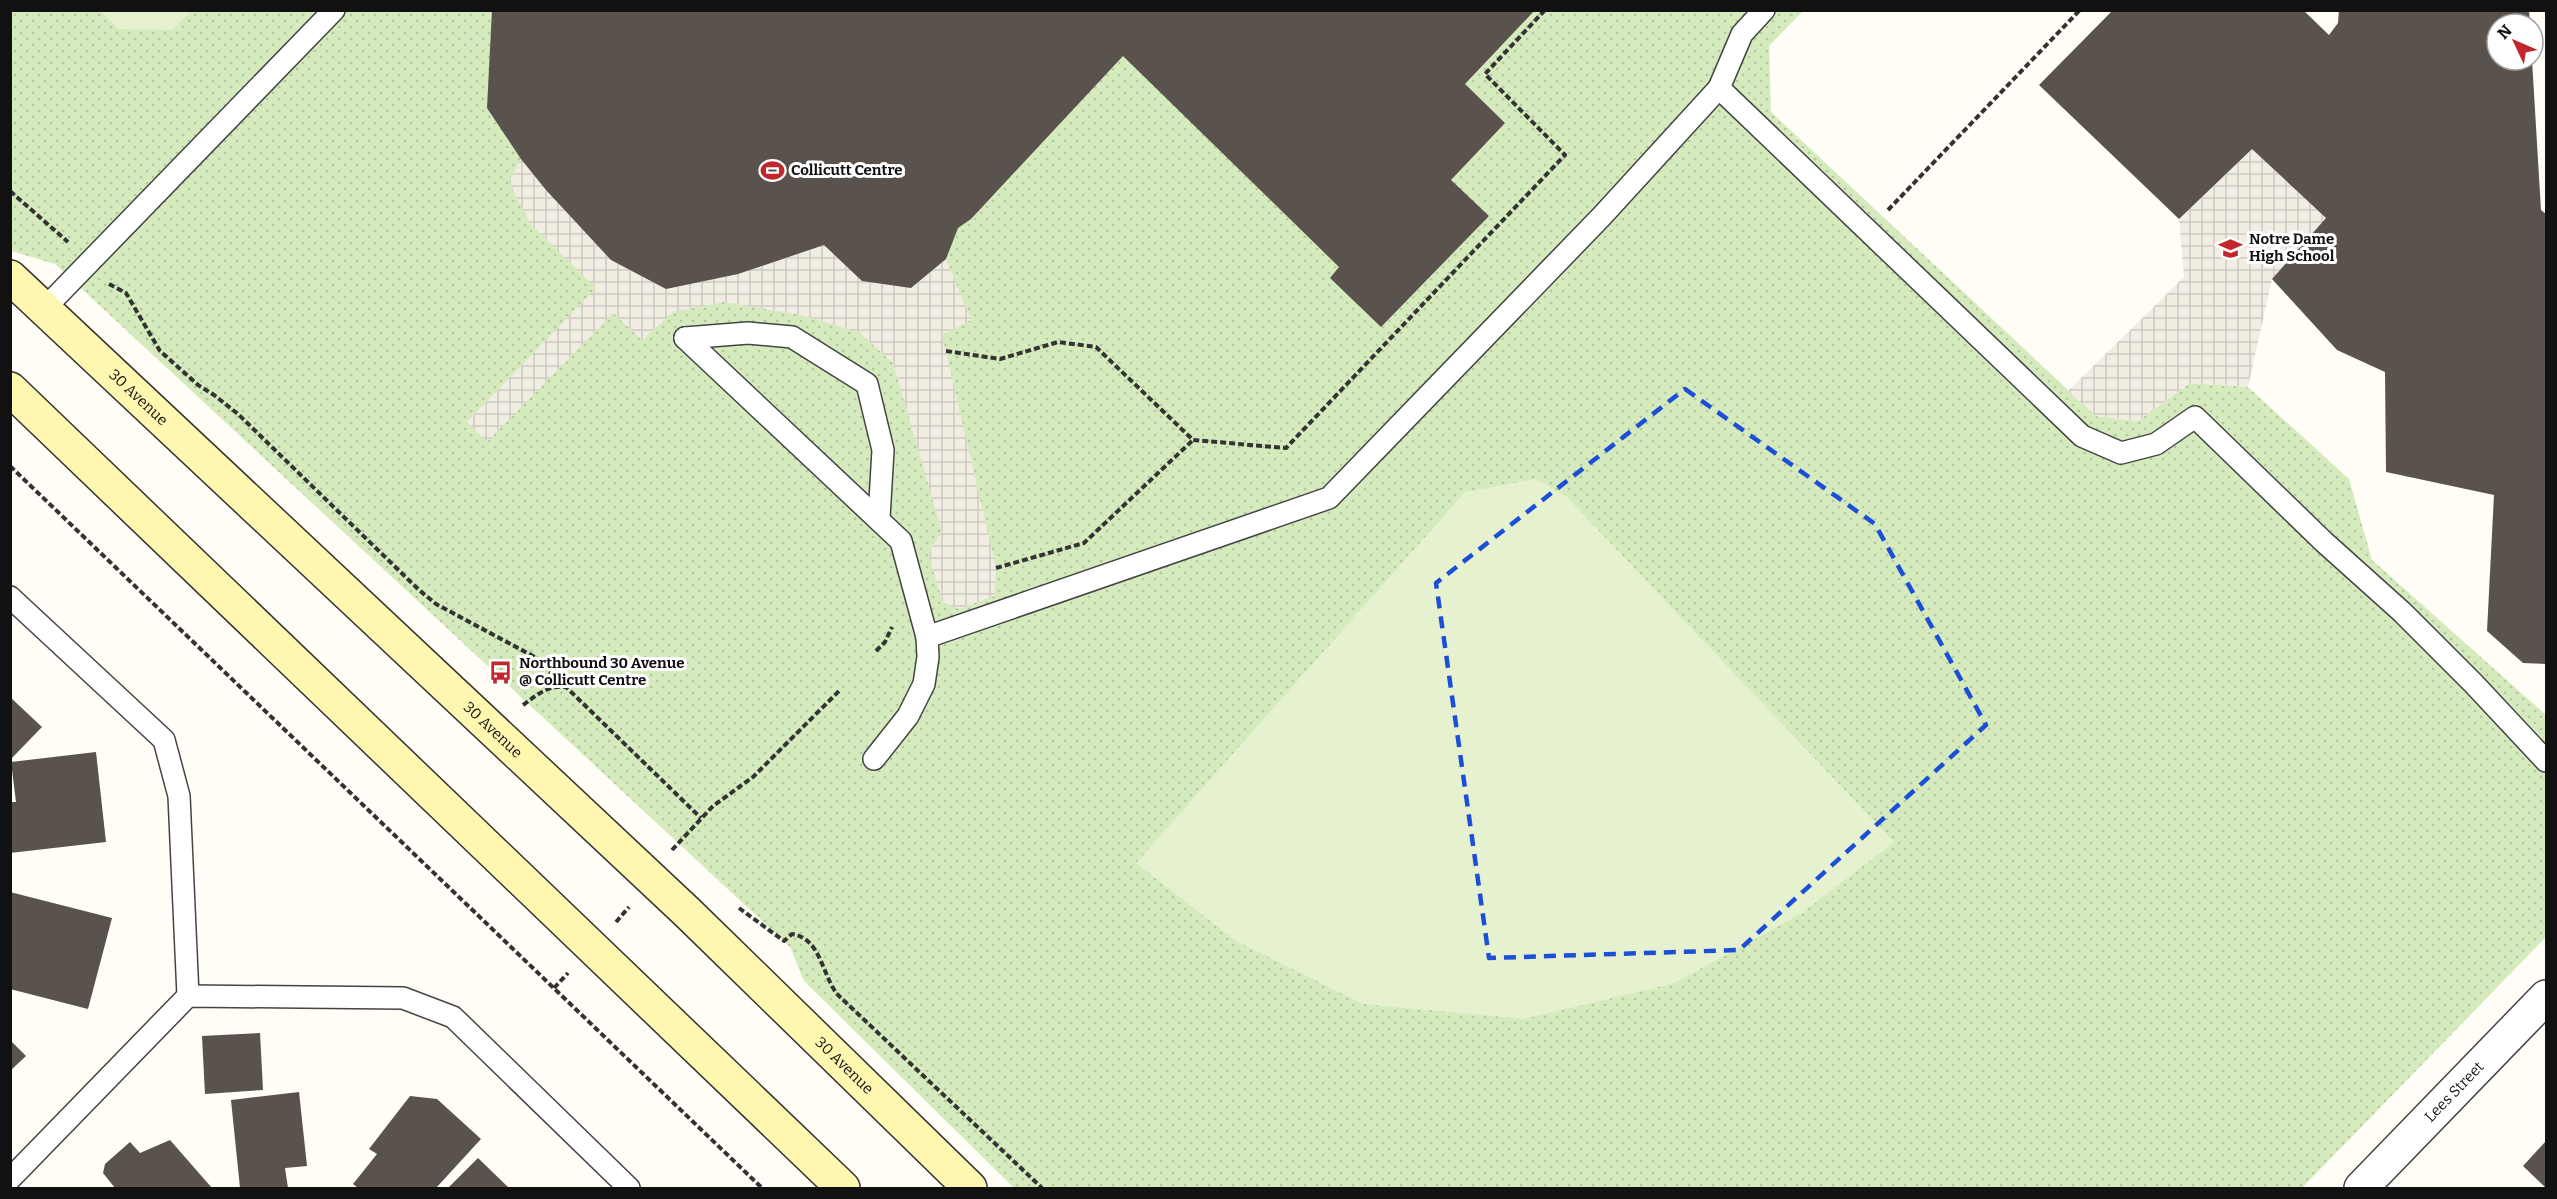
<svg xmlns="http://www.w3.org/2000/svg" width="2557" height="1199" font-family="Bitter,serif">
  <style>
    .park { fill: url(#park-dots) }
    .pitch { fill: #e6f2cf }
    .plaza { fill: url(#plaza-grid) }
    .building { fill: #5a524d }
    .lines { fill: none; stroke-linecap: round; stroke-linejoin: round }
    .service-casing { stroke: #444; stroke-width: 24 }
    .tertiary-casing { stroke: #444; stroke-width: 36 }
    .secondary-casing { stroke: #333; stroke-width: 36 }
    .path { stroke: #333; stroke-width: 4; stroke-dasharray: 6 3; stroke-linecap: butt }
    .service { stroke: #fff; stroke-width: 21 }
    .tertiary { stroke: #fff; stroke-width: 33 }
    .secondary { stroke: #fff6b0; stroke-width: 33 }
    .marked { fill: none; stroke: #1d4ed8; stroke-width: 4.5; stroke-dasharray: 12 8; stroke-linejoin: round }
    .labels { text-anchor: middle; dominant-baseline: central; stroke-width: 6; stroke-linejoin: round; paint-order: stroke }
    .poi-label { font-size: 15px; font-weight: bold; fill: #111; stroke: #fff; text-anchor: start }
    .street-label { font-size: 15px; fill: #111; stroke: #fff }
  </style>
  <defs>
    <pattern id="park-dots" width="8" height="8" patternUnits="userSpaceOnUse" patternTransform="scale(1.5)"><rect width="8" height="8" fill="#d5ebbd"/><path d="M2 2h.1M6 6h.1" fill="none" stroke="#b6c8a1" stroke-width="1.8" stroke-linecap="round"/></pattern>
    <pattern id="plaza-grid" width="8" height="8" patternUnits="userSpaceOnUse" patternTransform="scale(1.5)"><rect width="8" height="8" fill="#f1ede2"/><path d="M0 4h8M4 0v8" fill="none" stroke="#cecac1"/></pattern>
  </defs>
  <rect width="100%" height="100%" fill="#fffdf5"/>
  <polygon class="park" points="10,11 1803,11 1769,46 1771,112 2096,416 2138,421 2190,383 2248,387 2349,479 2372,560 2546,715 2546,937 2302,1188 1831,1188 1828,1186 1826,1188 1014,1188 804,981 790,947 55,264 11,251"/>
  <g class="pitch">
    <polygon points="100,11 191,11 172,30 119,29"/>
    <polygon points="1536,479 1566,496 1894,842 1802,913 1675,983 1524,1019 1363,1004 1236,941 1136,863 1465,492"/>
  </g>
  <g class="plaza">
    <polygon points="2252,149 2326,218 2272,279 2248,387 2190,383 2138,421 2096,416 2068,391 2184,277 2179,219"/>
    <polygon points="521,159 546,190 611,260 666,289 738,274 824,245 862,280 911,288 946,259 971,320 942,335 996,568 994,596 959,609 943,602 928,554 942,532 893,363 860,333 801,315 724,302 673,312 642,340 613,313 487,442 467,422 596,288 530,223 509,182"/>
  </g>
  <g class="building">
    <polygon points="492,10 1535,10 1465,84 1505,123 1451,180 1489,216 1381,327 1330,278 1339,267 1123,56 971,219 958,228 946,259 911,288 862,281 824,245 738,274 666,289 611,260 546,190 521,159 487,108"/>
    <polygon points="2113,10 2303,10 2329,35 2338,23 2339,10 2529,10 2530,24 2497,24 2497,60 2532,60 2541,210 2546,214 2546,664 2523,663 2487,631 2494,495 2386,472 2385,372 2337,350 2272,279 2326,218 2252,149 2179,219 2039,85"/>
    <polygon points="10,697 42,727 10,760"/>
    <polygon points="96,752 106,842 10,853 10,802 16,802 11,762"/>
    <polygon points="10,892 112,918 88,1009 10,989"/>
    <polygon points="260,1033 263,1090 205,1094 202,1036"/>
    <polygon points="10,1040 26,1056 10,1071"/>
    <polygon points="299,1092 307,1166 285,1168 288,1188 240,1188 231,1100"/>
    <polygon points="410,1096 437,1099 481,1139 436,1188 358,1188 353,1184 377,1154 369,1149"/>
    <polygon points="170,1140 212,1188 115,1188 103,1173 105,1164 130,1142 140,1153"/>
    <polygon points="2546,1141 2546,1188 2523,1166"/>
    <polygon points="478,1158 509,1188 448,1188"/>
  </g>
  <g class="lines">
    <defs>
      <g id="service">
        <polyline points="1764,10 1742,34 1719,88 2082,436 2121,453 2156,444 2195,417 2324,542 2402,612 2474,684 2546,761"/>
        <polyline points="44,309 334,10"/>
        <polyline points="685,338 901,541 927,637 928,657 924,684 908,716 874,759"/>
        <polyline points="685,338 748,333 792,337 867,384 883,450 879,518"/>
        <polyline points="10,597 164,740 179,796 188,996"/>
        <polyline points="927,637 1329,498 1602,216 1719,88"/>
        <polyline points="10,1179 188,996 403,998 453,1017 629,1188"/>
      </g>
      <g id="tertiary">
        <path id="s1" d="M2361 1188 2546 997"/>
      </g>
      <g id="secondary">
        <path id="s2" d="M10 277 688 913 970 1188"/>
        <polyline points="10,389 843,1188"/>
      </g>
    </defs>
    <use href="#service" class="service-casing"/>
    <use href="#tertiary" class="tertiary-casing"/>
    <use href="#secondary" class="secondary-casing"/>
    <g class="path">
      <polyline points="10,191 68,242"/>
      <polyline points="1888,210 2080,10"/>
      <polyline points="109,284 126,293 160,351 198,385 214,395 238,414 419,590 436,604 533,656 566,687"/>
      <polyline points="946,351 1000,359 1058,342 1096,347 1193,440 1286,448 1565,155 1485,74 1545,10"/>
      <polyline points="10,466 762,1188"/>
      <polyline points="996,568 1084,543 1193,440"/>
      <polyline points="876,651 885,642 892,627"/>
      <path d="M523 705C537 695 548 685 566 687L701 818"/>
      <polyline points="672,850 713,806 753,777 840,690"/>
      <path d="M739 908 784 941 792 934C821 938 822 976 838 995L1042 1188"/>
      <polyline points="616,922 629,907"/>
      <polyline points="554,988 568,973"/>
    </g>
    <use href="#service" class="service"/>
    <use href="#tertiary" class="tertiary"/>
    <use href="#secondary" class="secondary"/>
  </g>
  <path class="marked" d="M1685 389 1875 524 1986 725 1739 950 1489 958 1436 583Z"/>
  <defs>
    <symbol id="stadium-bare" viewBox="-9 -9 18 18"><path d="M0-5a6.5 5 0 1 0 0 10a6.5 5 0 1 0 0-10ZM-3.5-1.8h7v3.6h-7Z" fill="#c4262e" stroke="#fff" stroke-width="2.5" paint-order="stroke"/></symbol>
    <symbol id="school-bare" viewBox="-9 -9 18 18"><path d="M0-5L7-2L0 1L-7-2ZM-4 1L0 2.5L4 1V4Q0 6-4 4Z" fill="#c4262e" stroke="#fff" stroke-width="2.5" paint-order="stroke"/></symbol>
    <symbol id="bus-bare" viewBox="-9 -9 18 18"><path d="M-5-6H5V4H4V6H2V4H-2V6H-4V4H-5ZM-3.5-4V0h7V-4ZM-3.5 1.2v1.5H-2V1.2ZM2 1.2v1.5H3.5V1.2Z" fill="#c4262e" stroke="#fff" stroke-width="2.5" paint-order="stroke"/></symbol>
  </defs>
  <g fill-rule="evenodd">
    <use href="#stadium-bare" x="756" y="154" width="33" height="33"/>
    <use href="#school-bare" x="2214" y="232" width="33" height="33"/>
    <use href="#bus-bare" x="484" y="656" width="33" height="33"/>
  </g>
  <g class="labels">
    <g class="poi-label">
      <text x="791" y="170">Collicutt Centre</text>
      <text x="2249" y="239">Notre Dame<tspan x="2249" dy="17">High School</tspan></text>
      <text x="519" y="663">Northbound 30 Avenue<tspan x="519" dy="17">@ Collicutt Centre</tspan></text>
    </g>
    <g class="street-label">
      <text stroke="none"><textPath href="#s2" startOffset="176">30 Avenue</textPath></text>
      <text stroke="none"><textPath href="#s2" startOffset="662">30 Avenue</textPath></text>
      <text stroke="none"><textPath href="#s2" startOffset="1148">30 Avenue</textPath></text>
      <text stroke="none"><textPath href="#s1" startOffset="134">Lees Street</textPath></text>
    </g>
  </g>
  <rect width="2557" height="1199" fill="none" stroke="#111111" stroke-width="24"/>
  <g transform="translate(2515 42) rotate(314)"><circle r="28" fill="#ffffff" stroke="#a0a0a0" stroke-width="1.5"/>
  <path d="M0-4.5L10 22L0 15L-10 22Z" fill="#c4262e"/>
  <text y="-9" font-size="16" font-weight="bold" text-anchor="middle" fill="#111111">N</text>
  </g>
</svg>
